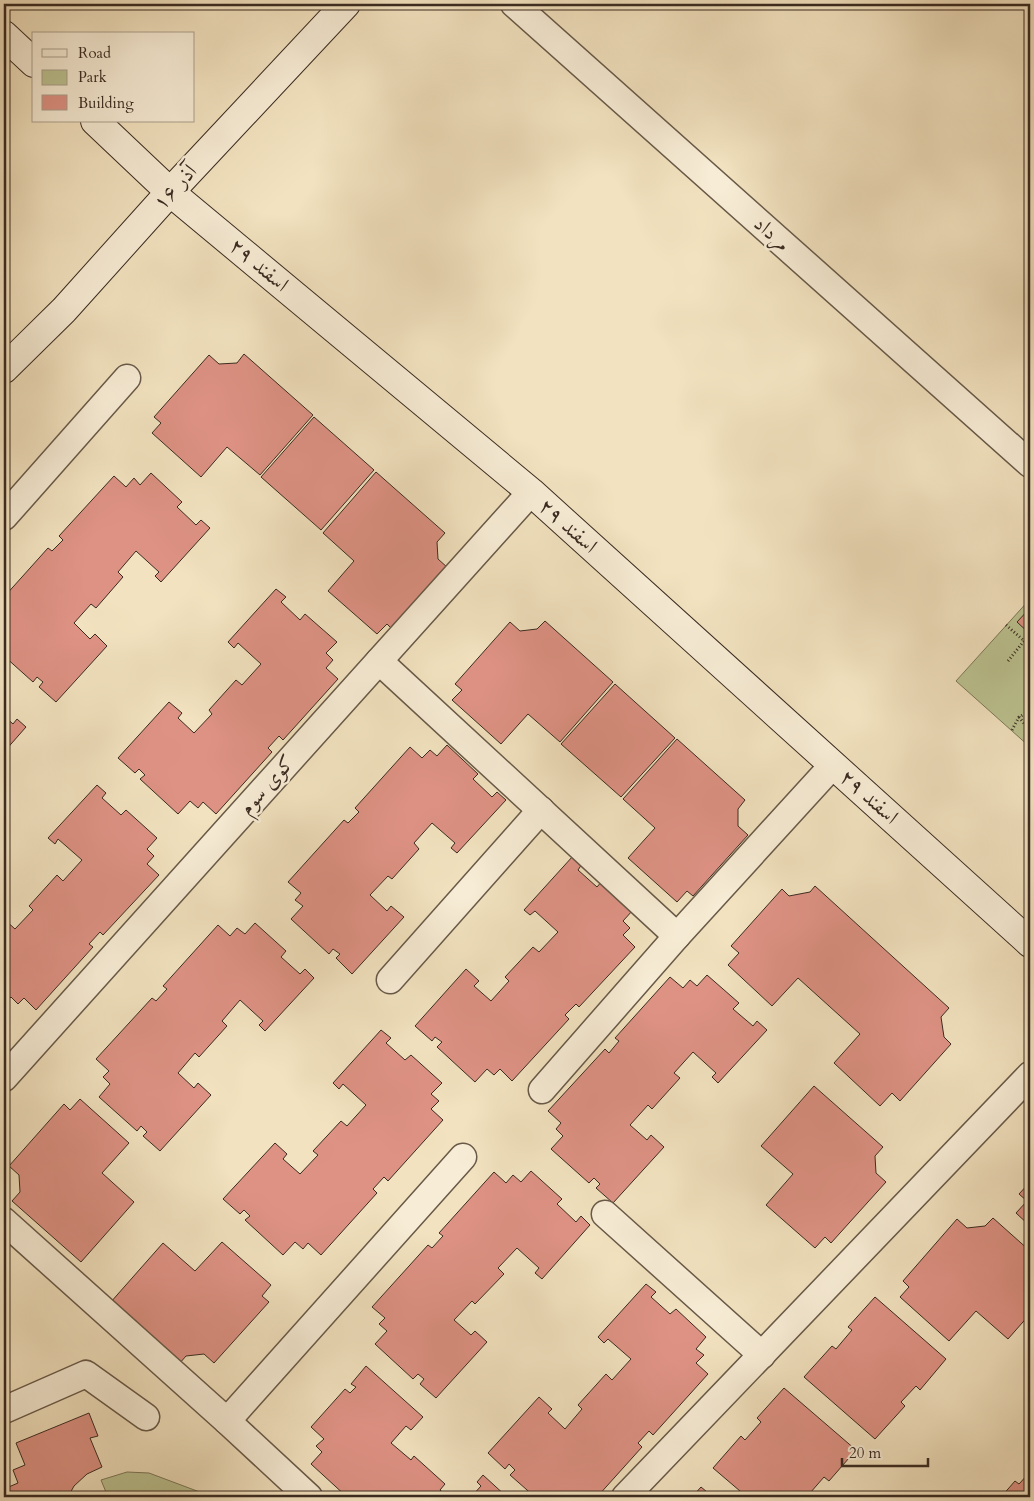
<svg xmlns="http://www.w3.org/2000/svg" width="1034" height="1501" font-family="Cardo,Amiri,serif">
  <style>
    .green { fill: #bcc391; stroke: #7b7759 }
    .building { fill: #de9284; stroke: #3a2b21 }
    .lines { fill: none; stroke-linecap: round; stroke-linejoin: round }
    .street-casing { stroke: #685948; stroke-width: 29 }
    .secondary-casing { stroke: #3a2b21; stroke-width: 30 }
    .path { stroke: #3a2b21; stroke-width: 3; stroke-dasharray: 1 2.5; stroke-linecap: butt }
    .street { stroke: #f7ecd5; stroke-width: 26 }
    .secondary { stroke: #f7ecd5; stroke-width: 28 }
    .labels { text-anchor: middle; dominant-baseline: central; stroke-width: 5; stroke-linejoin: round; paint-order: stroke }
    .street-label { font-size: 21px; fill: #3a2b21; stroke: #f7ecd5 }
  </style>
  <rect width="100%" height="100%" fill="#f2e2bf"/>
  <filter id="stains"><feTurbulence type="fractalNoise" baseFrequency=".004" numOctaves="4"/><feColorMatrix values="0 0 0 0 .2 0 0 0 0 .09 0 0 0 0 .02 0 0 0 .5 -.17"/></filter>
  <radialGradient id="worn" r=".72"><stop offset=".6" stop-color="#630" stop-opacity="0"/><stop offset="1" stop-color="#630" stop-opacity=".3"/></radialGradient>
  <g class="green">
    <polygon points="1030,599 1030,747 956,681"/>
    <polygon points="127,1472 149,1473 213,1497 108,1497 101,1480"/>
  </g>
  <g class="building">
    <polygon points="244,354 313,415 260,475 227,447 201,477 152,433 161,423 154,417 209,355 219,364 237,363"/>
    <polygon points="314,417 374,470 321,530 261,477"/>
    <polygon points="376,472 445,533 437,542 438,559 448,568 393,630 387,624 377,634 328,591 354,561 323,533"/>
    <polygon points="151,473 182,502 177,507 196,525 201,520 210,528 161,582 155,576 159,572 136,551 118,572 123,577 96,608 91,604 74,623 90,639 95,634 107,646 56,702 39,687 43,682 37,677 33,682 4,656 4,638 7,635 4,632 4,597 48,548 52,551 63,540 59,536 114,476 126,487 134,478 140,485"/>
    <polygon points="276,589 286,597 281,602 300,620 305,614 337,642 326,653 333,660 326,668 338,679 283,740 279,736 268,748 272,752 216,814 203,802 198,808 190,801 178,814 140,779 145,775 139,769 135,773 118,758 169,702 182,713 178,718 194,733 212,714 209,710 236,680 242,685 261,664 238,643 234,648 228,642"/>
    <polygon points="1030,608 1030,634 1017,622"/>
    <polygon points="545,621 613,682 560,742 528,714 501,744 452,700 462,690 455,684 510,622 520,631 537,629"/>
    <polygon points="615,684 675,738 621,797 561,744"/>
    <polygon points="4,716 13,724 17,719 26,727 4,752"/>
    <polygon points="677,739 745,800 738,809 738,826 748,835 693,896 687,891 677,902 628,858 655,828 623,799"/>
    <polygon points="447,745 478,774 473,779 492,797 497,792 506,800 457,853 451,848 455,843 432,823 414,843 419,849 392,879 388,876 370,895 387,911 391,906 404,917 352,974 336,958 340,954 333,949 329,954 291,919 303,906 295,900 301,893 288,882 344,820 348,823 359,812 355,808 410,747 422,758 430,750 437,756"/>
    <polygon points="97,785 106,793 102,798 121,815 126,810 157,838 147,849 154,856 147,864 159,875 103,935 100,932 89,944 93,947 36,1010 24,998 18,1004 11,997 4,1004 4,919 15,929 33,910 29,906 57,875 63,881 82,860 58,839 55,844 48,838"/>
    <polygon points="573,856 582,864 578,870 597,887 602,881 633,910 623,921 630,928 623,935 635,947 579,1007 576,1004 565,1015 569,1019 512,1081 500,1069 494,1075 487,1069 475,1082 437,1047 442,1042 435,1037 432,1041 415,1026 466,969 479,981 474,986 491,1001 509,981 505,977 533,947 539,952 558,932 535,911 530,915 524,910"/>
    <polygon points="815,886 949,1008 941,1017 944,1037 951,1044 900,1101 892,1093 880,1106 834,1063 860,1034 798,978 772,1006 728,965 739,953 731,946 782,889 789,896 810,892"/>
    <polygon points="255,923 286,951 281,957 300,974 305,969 314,978 265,1031 259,1025 263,1021 240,1000 222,1021 227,1026 199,1057 195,1053 178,1073 194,1088 198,1083 211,1095 160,1151 143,1136 147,1132 141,1126 137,1131 99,1097 110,1084 103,1077 109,1071 96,1059 152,998 156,1001 167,989 163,986 218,925 230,936 237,928 245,934"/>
    <polygon points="707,975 739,1003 733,1009 753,1026 757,1021 767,1030 718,1083 712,1077 716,1073 693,1052 674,1073 680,1078 652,1109 648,1105 630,1125 647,1140 651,1135 664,1147 613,1203 596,1188 600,1184 594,1178 589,1183 551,1149 563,1136 556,1129 561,1123 548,1111 605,1049 609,1053 619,1041 615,1038 670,977 683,988 690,980 697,986"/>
    <polygon points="381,1030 391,1038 386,1043 405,1060 411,1055 442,1083 431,1094 439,1101 431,1109 443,1120 388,1181 384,1177 373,1189 377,1193 321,1255 308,1243 303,1249 295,1242 283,1255 245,1220 250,1216 244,1210 240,1214 223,1199 275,1143 287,1154 283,1159 300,1174 318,1155 313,1151 341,1121 347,1126 366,1105 343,1084 339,1089 333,1083"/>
    <polygon points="814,1086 883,1147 875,1156 876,1173 886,1182 831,1243 825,1237 815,1248 766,1205 793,1174 761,1146"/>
    <polygon points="80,1099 129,1143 102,1173 134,1202 81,1262 12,1201 20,1192 19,1175 9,1166 64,1104 70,1110"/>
    <polygon points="531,1171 562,1199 557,1204 576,1222 581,1216 590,1225 542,1279 535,1273 539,1268 517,1248 498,1268 504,1274 475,1304 472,1301 454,1320 471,1335 475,1331 487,1342 436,1398 420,1384 424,1379 418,1374 413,1379 375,1344 387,1331 379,1324 385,1318 372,1307 428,1245 432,1248 443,1236 439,1233 494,1172 506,1183 513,1175 521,1182"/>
    <polygon points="1030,1182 1030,1226 1016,1213 1027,1201 1019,1194"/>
    <polygon points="993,1218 1030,1251 1030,1314 1008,1339 976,1311 949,1341 900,1297 909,1287 903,1281 957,1219 967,1228 985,1226"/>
    <polygon points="222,1242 271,1285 262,1296 269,1302 214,1363 204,1354 186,1356 179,1364 110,1303 163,1243 195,1271"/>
    <polygon points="646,1284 656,1292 651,1297 670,1314 676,1309 706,1337 696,1349 704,1355 696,1363 708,1374 653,1435 649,1431 638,1443 642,1447 597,1497 535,1497 510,1475 515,1470 509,1464 505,1469 488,1453 539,1397 552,1409 548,1413 565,1429 582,1409 578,1405 606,1374 612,1380 631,1359 608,1339 604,1343 598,1337"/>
    <polygon points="875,1297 946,1359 920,1390 916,1386 901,1402 905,1406 875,1439 804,1377 832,1346 836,1349 852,1330 848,1327"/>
    <polygon points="366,1366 423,1417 411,1430 406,1426 391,1443 411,1460 414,1456 445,1484 440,1490 448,1497 347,1497 311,1464 322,1452 316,1446 324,1439 311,1427 345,1389 350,1393 356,1387 351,1384"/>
    <polygon points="784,1388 856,1450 829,1481 824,1477 810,1493 814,1496 813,1497 747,1497 713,1468 741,1436 745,1440 761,1422 757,1418"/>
    <polygon points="89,1413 98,1436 90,1438 102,1467 87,1474 74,1486 68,1497 4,1497 4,1489 18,1483 13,1470 25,1465 16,1443"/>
    <polygon points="1030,1472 1030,1497 1001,1497 1015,1481 1019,1484"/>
    <polygon points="483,1475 507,1497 471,1497 481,1486 477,1482"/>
    <polygon points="701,1487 713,1497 692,1497"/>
  </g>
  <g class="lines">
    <defs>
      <g id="street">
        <polyline points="514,4 1030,464"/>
        <polyline points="4,517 127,378"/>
        <polyline points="379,661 677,936"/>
        <polyline points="390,980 541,810"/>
        <polyline points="4,1078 531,492"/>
        <polyline points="542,1090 677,936 833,765"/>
        <polyline points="605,1214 762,1355"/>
        <polyline points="4,1221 227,1421 309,1497"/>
        <polyline points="4,1410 86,1374 146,1417"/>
        <polyline points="227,1421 463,1157"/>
        <polyline points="625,1497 1030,1075"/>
      </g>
      <g id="secondary">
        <polyline points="4,35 34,63"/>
        <polyline points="95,121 170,192 531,492 1030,943"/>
        <polyline points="4,369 64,310 170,192 346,4"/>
      </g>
    </defs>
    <use href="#street" class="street-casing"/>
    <use href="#secondary" class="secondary-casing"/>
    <g class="path">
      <polyline points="1006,625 1030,646"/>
      <polyline points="1008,661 1024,641"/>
      <polyline points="1019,717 1030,731"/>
      <polyline points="1012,730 1019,717 1030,711"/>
    </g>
    <use href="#street" class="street"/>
    <use href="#secondary" class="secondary"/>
  </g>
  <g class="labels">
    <g class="street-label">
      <text transform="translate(175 187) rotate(-47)">۱۶ آذر</text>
      <text transform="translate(772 234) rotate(42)">مرداد</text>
      <text transform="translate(259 265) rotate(40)">۲۹ اسفند</text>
      <text transform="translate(568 526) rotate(42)">۲۹ اسفند</text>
      <text transform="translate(267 785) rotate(-48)">کوی سوم</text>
      <text transform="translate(869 797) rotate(42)">۲۹ اسفند</text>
    </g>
  </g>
  <rect width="1034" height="1501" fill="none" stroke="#f2e2bf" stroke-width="20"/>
  <rect x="5" y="5" width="1024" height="1491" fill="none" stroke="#3a2b21" stroke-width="2.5"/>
  <rect x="10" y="10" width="1014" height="1481" fill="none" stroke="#3a2b21"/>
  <rect x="32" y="32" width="162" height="90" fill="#f7ecd5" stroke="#ab9f8d"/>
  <rect x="42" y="49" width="25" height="8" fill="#f7ecd5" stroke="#ab9f8d"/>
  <text x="78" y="58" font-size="15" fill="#3a2b21">Road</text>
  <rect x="42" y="70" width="25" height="15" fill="#bcc391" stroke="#ab9f8d"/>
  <text x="78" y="82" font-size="15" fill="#3a2b21">Park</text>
  <rect x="42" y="95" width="25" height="15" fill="#de9284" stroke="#ab9f8d"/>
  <text x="78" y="108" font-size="15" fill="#3a2b21">Building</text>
  <path d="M842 1458v8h86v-8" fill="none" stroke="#3a2b21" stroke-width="2.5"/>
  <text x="849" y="1458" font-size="15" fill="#3a2b21" stroke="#f7ecd5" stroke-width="4" paint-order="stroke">20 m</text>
  <rect width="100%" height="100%" filter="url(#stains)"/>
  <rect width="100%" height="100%" fill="url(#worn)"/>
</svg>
